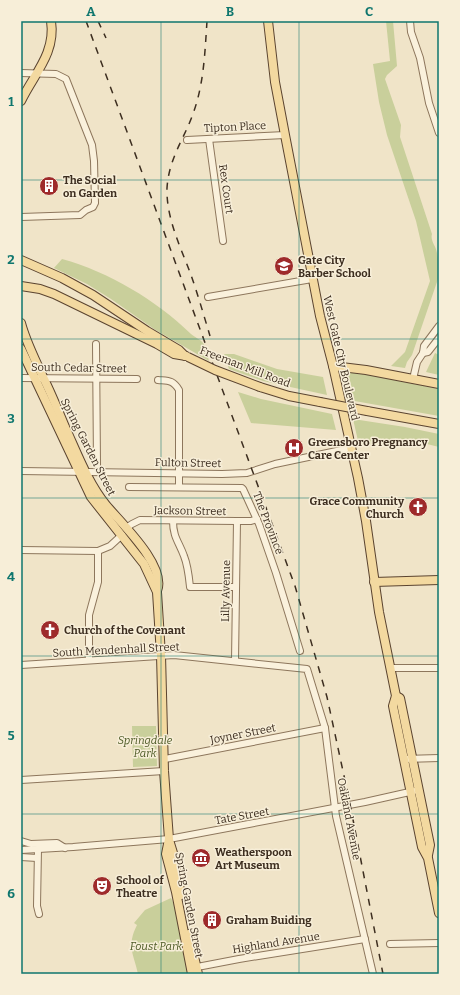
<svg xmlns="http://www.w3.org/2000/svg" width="460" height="995" font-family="Bitter,serif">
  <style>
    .green { fill: #c9cf9b }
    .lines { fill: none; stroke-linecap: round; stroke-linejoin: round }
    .minor-casing { stroke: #8d765c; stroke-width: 8 }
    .major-casing { stroke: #5b4430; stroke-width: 10 }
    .minor { stroke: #faf1dc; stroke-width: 6 }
    .major { stroke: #f3d9a0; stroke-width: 8 }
    .rail { stroke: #3d2e20; stroke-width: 1.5; stroke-dasharray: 7 7; stroke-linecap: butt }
    .major-bridge-casing { stroke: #5b4430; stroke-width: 10; stroke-linecap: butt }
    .major-bridge { stroke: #f3d9a0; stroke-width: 8 }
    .grid { fill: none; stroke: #0f766e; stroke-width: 1; stroke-opacity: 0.55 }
    .labels { text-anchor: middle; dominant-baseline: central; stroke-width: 3; stroke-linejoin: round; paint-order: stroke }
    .street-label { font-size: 11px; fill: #3d2e20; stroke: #f7eed8 }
    .poi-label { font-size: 11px; font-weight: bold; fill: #3d2e20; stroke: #f7eed8; text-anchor: start }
    .park-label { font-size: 11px; font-style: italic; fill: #4d5a26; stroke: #f7eed8 }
    .neatline { fill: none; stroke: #0f766e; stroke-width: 1.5 }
    .grid-label { font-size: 13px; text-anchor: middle; font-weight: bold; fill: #0f766e }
  </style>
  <rect width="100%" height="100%" fill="#f0e4c8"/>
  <g class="green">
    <path d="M386 21H393L397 66 387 75 385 79 401 125 400 137 432 234C430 241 436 246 437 253 439 261 438 271 438 279L412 355 407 362 405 368 391 366 405 352 430 281 416 221 387 135 379 102 373 64 390 61Z"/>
    <path d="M62 259C109 272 156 300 191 334 194 337 200 339 203 343 206 348 207 355 209 361L154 329 111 299 87 284 54 268Z"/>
    <polygon points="435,353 439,355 439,375 426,372"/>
    <polygon points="224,354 234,354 277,369 323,377 327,395 263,381 229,369"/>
    <polygon points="353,372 439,389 439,416 349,400 344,377 348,373"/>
    <polygon points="238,392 261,399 332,414 336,430 251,423"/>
    <polygon points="353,419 405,427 439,434 439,447 407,439 396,444 359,445"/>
    <polygon points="132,726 156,726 157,766 133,767"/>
    <path d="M171 898 174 904 188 974H138C134 954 126 947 137 925L134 923 145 910Z"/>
  </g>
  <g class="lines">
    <defs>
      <g id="minor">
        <polyline points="410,21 411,32 420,58 429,103 439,133"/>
        <polyline points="21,73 56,74 66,79 92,145 94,161 95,203 93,207 86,210 80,215 21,217"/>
        <polyline points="209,139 223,241"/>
        <polyline points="187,140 285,135"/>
        <polyline points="208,297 312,279"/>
        <polyline points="96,344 97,465"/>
        <polyline points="423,353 428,352 439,338"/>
        <polyline points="21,378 137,379"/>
        <polyline points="413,379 417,362 423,353 424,346 439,326"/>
        <path d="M158 380C169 381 173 380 179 390V487"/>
        <polyline points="21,471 222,474 247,473 275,464 351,448"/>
        <polyline points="129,487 242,488 243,489 259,524 276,573 300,651"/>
        <path d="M173 521C173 537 179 542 184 556 188 566 189 577 190 587H236"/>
        <polyline points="126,528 132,524 140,520 237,521 251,521 257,519"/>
        <polyline points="21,550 98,551 110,546 122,535"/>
        <polyline points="89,660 89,615 98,582 98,551"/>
        <polyline points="235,661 237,521"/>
        <polyline points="21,665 174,655 307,669 325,728 336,816 373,974"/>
        <polyline points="390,668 439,668"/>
        <polyline points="165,759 325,728"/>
        <polyline points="404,759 439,758"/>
        <polyline points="21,780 164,771"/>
        <polyline points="21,841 31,844 57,843 65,848"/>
        <polyline points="38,849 37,906 39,914"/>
        <polyline points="21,850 73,847 169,839 365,802 414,791"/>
        <polyline points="21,857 37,858"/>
        <polyline points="390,944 439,943"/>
        <polyline points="192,968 239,959 365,939"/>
      </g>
      <g id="major">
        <polyline points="268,21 275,82 285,135 320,316 333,366 358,478 366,521 379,612 396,696 393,706 422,847 428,858 439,913"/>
        <path d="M21 101C34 74 56 53 51 21"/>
        <polyline points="21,260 62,278 93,295 147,331 179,350 185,356"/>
        <polyline points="21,286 40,289 54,294 157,344 174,354 186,356"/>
        <path d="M21 323C26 342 35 359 43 377 51 393 58 410 65 427 77 453 88 483 106 505 121 523 167 566 157 591"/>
        <polyline points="21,349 91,497 144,564 157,592 161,655 164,771 169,839 166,854 176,892 192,974"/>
        <polyline points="333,366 366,370 439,384"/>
        <polyline points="260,387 289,396 320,402"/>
        <polyline points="367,411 439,424"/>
        <polyline points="374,582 439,580"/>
        <polyline points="396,696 400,698 430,845 428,855"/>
        <polyline points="169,840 173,853 181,895"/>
        <polyline points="189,934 198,974"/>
      </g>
    </defs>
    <use href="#minor" class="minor-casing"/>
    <use href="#major" class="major-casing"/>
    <use href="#minor" class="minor"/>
    <use href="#major" class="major"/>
    <g class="rail">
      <polyline points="86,21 295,586 327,697 349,799 383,974"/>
      <polyline points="98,21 106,38"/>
      <path d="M207 21C205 51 204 82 194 111 185 138 169 157 167 188 166 218 181 248 191 275 198 295 204 316 210 336"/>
    </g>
    <defs>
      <g id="major-bridge">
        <polyline points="188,357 215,370 260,387"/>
        <polyline points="320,402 367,411"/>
      </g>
    </defs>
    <use href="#major-bridge" class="major-bridge-casing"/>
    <use href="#major-bridge" class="major-bridge"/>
  </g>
  <path class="grid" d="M161 21V974M299 21V974M21 180H439M21 339H439M21 498H439M21 656H439M21 814H439"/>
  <defs>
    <symbol id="building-disc" viewBox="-11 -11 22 22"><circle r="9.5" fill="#9e2a2b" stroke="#f7eed8"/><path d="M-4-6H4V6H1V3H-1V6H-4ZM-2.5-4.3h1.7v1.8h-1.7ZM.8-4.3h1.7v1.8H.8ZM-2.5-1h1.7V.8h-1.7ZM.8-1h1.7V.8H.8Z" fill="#fff"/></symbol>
    <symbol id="school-disc" viewBox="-11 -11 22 22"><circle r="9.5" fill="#9e2a2b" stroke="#f7eed8"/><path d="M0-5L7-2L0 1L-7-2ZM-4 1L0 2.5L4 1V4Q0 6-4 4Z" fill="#fff"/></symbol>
    <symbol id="hospital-disc" viewBox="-11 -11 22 22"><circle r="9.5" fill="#9e2a2b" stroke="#f7eed8"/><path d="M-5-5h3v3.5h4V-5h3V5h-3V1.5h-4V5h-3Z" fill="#fff"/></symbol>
    <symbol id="church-disc" viewBox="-11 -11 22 22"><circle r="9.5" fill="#9e2a2b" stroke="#f7eed8"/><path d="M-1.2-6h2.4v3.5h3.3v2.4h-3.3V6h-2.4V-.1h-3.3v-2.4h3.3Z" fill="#fff"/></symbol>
    <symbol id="museum-disc" viewBox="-11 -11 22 22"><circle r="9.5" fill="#9e2a2b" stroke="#f7eed8"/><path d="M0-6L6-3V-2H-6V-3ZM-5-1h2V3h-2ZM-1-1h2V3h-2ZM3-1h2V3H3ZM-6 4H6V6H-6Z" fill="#fff"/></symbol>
    <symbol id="theatre-disc" viewBox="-11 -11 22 22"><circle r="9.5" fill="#9e2a2b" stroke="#f7eed8"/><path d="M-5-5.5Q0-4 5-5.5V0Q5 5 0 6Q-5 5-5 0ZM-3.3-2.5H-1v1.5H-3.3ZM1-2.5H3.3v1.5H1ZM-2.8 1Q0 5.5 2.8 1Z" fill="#fff"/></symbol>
  </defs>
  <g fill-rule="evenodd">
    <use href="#building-disc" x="38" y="175" width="22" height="22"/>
    <use href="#school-disc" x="273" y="255" width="22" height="22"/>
    <use href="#hospital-disc" x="283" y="437" width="22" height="22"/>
    <use href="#church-disc" x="407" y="496" width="22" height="22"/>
    <use href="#church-disc" x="39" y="619" width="22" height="22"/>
    <use href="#museum-disc" x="190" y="847" width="22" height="22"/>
    <use href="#theatre-disc" x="91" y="875" width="22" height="22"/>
    <use href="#building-disc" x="201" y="909" width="22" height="22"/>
  </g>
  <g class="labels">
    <g class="street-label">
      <text transform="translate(235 127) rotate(-3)">Tipton Place</text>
      <text transform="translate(226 189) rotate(82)">Rex Court</text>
      <text transform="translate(341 358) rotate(77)">West Gate City Boulevard</text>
      <text transform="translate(245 367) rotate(21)">Freeman Mill Road</text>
      <text transform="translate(79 368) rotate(1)">South Cedar Street</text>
      <text transform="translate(88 447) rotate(63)">Spring Garden Street</text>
      <text transform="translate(188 463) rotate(1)">Fulton Street</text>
      <text transform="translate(190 511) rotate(1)">Jackson Street</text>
      <text transform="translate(268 523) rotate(69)">The Province</text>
      <text transform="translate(226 591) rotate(-89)">Lilly Avenue</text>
      <text transform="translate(116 650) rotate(-3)">South Mendenhall Street</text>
      <text transform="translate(243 734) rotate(-11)">Joyner Street</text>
      <text transform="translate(242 816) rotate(-10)">Tate Street</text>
      <text transform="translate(349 819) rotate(79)">Oakland Avenue</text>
      <text transform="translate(189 905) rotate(79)">Spring Garden Street</text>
      <text transform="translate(276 943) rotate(-9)">Highland Avenue</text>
    </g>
    <g class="poi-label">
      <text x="63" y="180">The Social<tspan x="63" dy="13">on Garden</tspan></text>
      <text x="298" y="260">Gate City<tspan x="298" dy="13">Barber School</tspan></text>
      <text x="308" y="442">Greensboro Pregnancy<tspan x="308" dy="13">Care Center</tspan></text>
      <text x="404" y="501" text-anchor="end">Grace Community<tspan x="404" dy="13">Church</tspan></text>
      <text x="64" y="630">Church of the Covenant</text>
      <text x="215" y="852">Weatherspoon<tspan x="215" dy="13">Art Museum</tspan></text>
      <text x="116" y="880">School of<tspan x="116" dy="13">Theatre</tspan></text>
      <text x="226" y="920">Graham Buiding</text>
    </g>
    <g class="park-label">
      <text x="145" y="740">Springdale<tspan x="145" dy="13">Park</tspan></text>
      <text x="156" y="946">Foust Park</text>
    </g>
  </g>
  <rect width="460" height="995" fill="none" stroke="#f7eed8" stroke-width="44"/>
  <rect x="22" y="22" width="416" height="951" class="neatline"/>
  <g class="grid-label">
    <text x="91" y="16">A</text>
    <text x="230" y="16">B</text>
    <text x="369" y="16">C</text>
    <text x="11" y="106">1</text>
    <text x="11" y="264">2</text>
    <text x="11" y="423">3</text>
    <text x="11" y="581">4</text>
    <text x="11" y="740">5</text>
    <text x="11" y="898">6</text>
  </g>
</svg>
